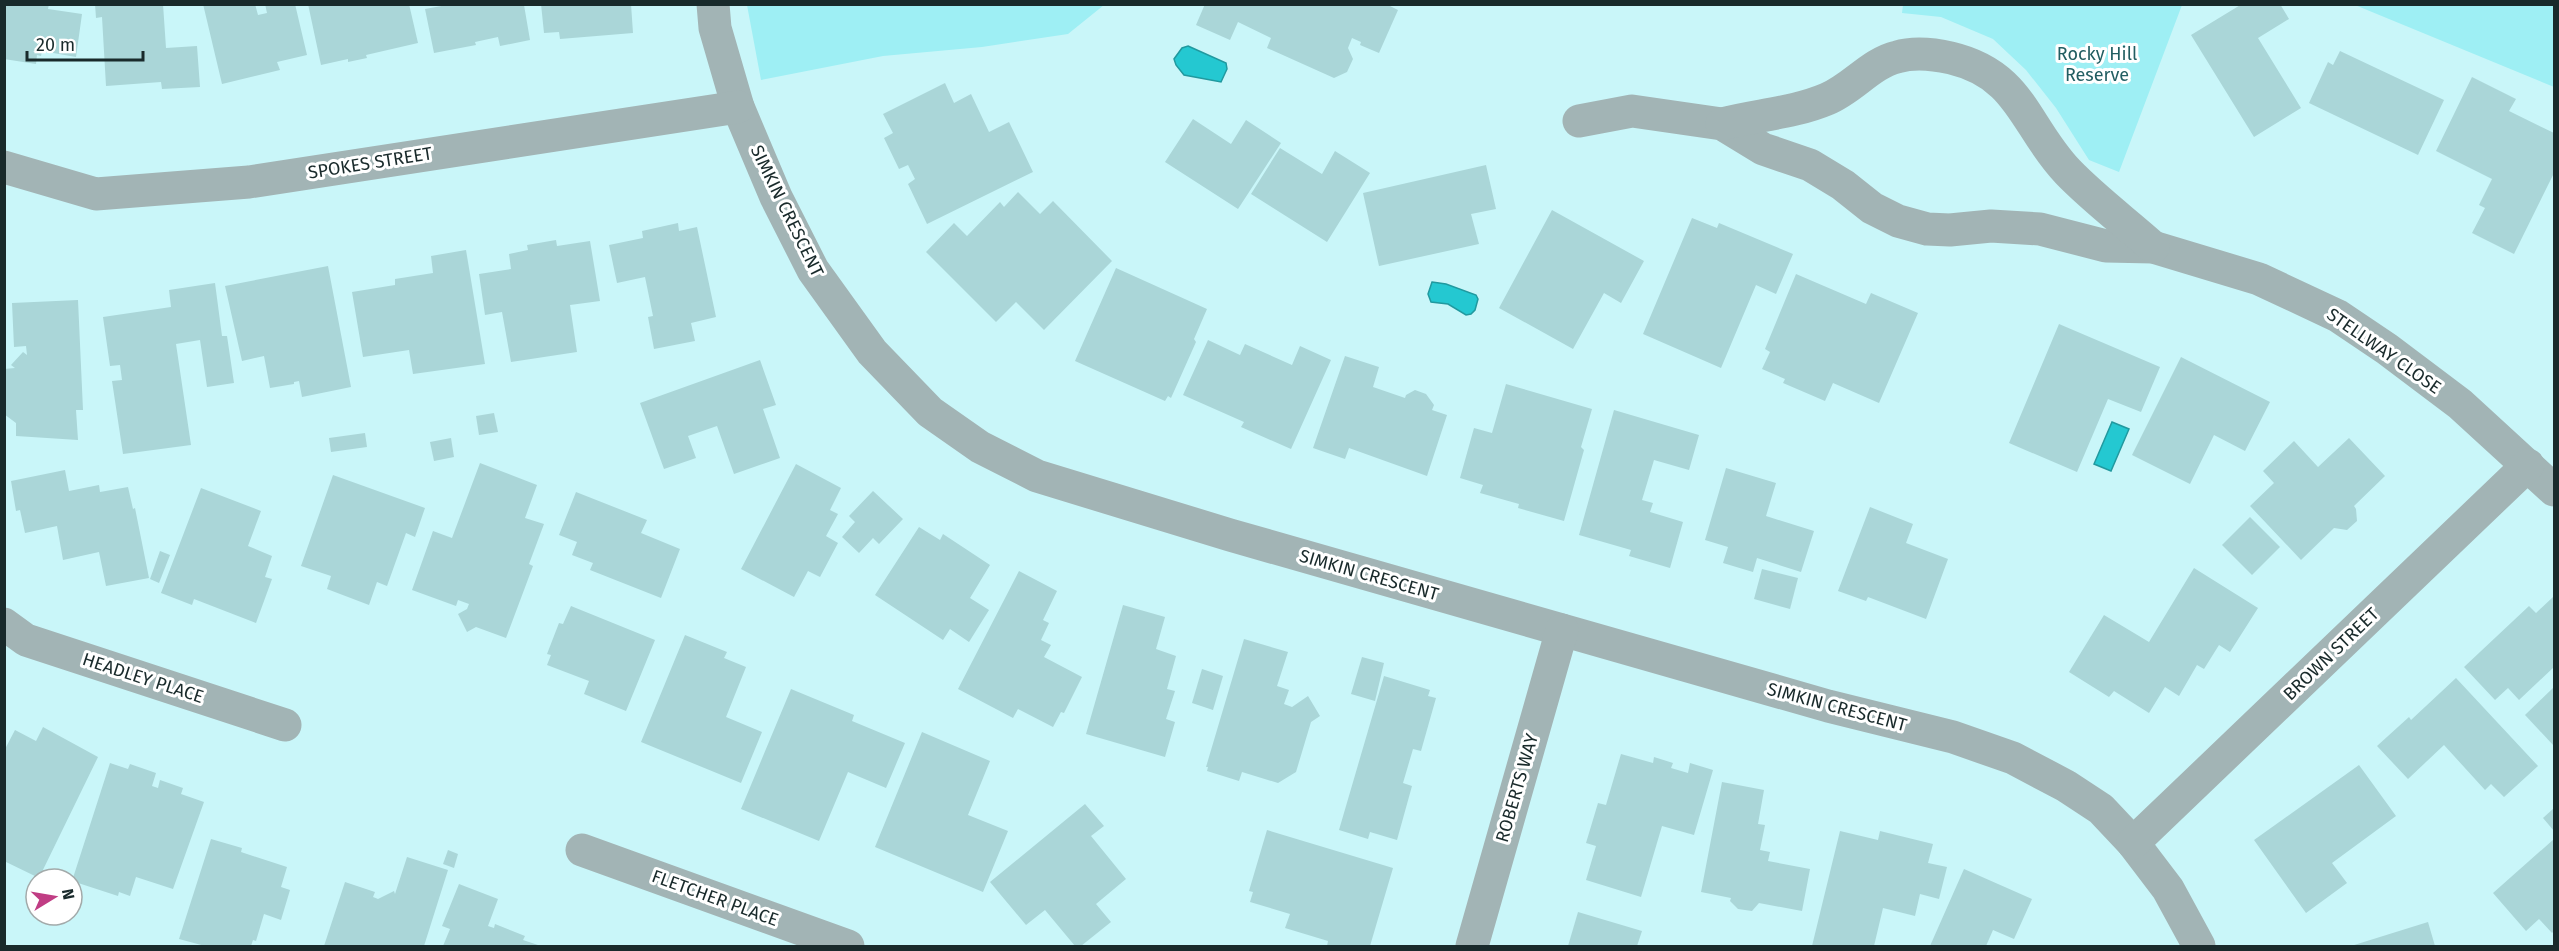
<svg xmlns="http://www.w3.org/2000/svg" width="2559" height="951" font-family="'Fira Sans',sans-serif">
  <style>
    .green { fill: #9eeff4 }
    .water { fill: #24c8d1; stroke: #21999f; stroke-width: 1.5 }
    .building { fill: #aad6d8 }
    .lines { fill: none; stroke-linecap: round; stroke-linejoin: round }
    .minor { stroke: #a2b4b5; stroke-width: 33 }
    .labels { text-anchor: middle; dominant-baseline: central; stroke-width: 6; stroke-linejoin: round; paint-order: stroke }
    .park-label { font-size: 18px; fill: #225e62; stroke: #fff }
    .street-label { font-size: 18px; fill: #192a2b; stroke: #fff }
  </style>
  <rect width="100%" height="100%" fill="#c9f6f9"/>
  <g class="green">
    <polygon points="747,5 747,4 1104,5 1068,34 982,47 883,56 761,80"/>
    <polygon points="1903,5 1903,4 2182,5 2119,172 2089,160 2056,108 2026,70 1993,39 1941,17 1902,13"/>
    <polygon points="2355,5 2554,5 2554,87"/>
  </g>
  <g class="water">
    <polygon points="1188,46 1226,63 1227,69 1221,82 1184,75 1176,65 1174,59 1182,48"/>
    <polygon points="1432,282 1446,284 1476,295 1478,299 1475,310 1471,314 1466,315 1448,304 1431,302 1428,294"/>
    <polygon points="2112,422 2129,429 2111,471 2094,464"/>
  </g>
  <g class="building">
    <polygon points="4,4 49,4 48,9 82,14 76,57 42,51 41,56 37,55 36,64 4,59"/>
    <polygon points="95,4 163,4 166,48 197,46 200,87 162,89 161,82 106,86 102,17 96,18"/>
    <polygon points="203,4 255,4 258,15 267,13 265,4 295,4 307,55 277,62 280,70 222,84"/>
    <polygon points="308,4 409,4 418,43 366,55 367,58 348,62 348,59 321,65"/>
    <polygon points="541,4 631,4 633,33 560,39 559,32 544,33"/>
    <polygon points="1205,4 1386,4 1398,10 1379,53 1360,45 1361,42 1352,38 1348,48 1353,59 1347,72 1334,78 1267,48 1271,38 1238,22 1230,40 1196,25"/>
    <polygon points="2242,4 2280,4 2289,19 2258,38 2301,108 2254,137 2191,35"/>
    <polygon points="447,5 524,5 530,40 500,46 498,37 475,42 476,45 434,53 425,9"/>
    <polygon points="2340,51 2444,100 2418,155 2309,103 2328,62 2333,65"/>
    <polygon points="2472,77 2516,99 2509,111 2554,133 2554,173 2514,254 2472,233 2485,208 2479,205 2492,179 2436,151"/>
    <polygon points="945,83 954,103 971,94 989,132 1009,122 1033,172 927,224 908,184 915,179 908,165 899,169 884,138 893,133 883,114"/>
    <polygon points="1193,119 1231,144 1246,120 1281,143 1238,209 1165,162"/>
    <polygon points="1280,148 1322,174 1335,151 1370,173 1327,242 1251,194"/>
    <polygon points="1486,165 1496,209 1471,214 1479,244 1379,266 1363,193"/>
    <polygon points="1018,192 1040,214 1053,201 1112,261 1044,330 1016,302 996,322 926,252 954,223 967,236 1000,202 1004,207"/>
    <polygon points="1552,210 1644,261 1621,303 1604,293 1573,349 1499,308"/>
    <polygon points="1692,218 1717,228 1719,223 1793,254 1776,294 1756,285 1721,368 1643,334"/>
    <polygon points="678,223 679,231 697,227 716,317 691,323 695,341 654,349 648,317 653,316 645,277 617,283 609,245 643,238 642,231"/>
    <polygon points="556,240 557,246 590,241 600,301 570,305 577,352 511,362 502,312 485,315 479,274 511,269 509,254 528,250 527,245"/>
    <polygon points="466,250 485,364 413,374 409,350 363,357 352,292 395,285 395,279 433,273 431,256"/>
    <polygon points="328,266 351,387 302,397 299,381 294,382 294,384 270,388 264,356 242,361 225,286"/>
    <polygon points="1116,268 1207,309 1194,339 1196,342 1171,398 1168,396 1165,401 1075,361"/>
    <polygon points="1796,274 1866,304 1871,293 1918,313 1879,403 1833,383 1825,401 1783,383 1785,379 1762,369 1770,352 1765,349"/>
    <polygon points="215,283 222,336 227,336 234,383 207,387 200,340 176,344 191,445 123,454 112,381 122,380 120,365 110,366 103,317 171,307 169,290"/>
    <polygon points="78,300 83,410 76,410 78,440 16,436 16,423 4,414 4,369 15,368 11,365 23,352 27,355 26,346 14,347 12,303"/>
    <polygon points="2059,324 2160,367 2141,412 2108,399 2077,472 2009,443"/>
    <polygon points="1208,340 1240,355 1245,344 1292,365 1300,346 1331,360 1291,449 1241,427 1244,422 1183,395"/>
    <polygon points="1345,356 1379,367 1373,387 1405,398 1406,395 1415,390 1426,394 1434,405 1432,410 1447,415 1427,476 1349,448 1345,459 1313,448"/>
    <polygon points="2181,357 2270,402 2245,451 2214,435 2190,484 2132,455"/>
    <polygon points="760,360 776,405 763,409 780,458 734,474 717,426 688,436 696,458 664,469 640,403"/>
    <polygon points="1506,384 1592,409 1581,447 1584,450 1564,521 1518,508 1519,504 1480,493 1483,485 1460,478 1474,428 1492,433"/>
    <polygon points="1614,410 1699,435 1689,470 1654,460 1642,500 1653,503 1650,512 1683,522 1670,568 1629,556 1631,550 1579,535"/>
    <polygon points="494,413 498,432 479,435 476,416"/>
    <polygon points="365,433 367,447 331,452 329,438"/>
    <polygon points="451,438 454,457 434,461 430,442"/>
    <polygon points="2349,438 2385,476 2354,506 2356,509 2357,521 2347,530 2334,528 2301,560 2250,506 2274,483 2263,471 2294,441 2318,467"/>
    <polygon points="480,463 537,485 525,518 544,524 529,564 533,566 506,638 476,627 467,632 458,614 467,609 469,604 458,600 456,606 412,590 433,531 452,538"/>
    <polygon points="796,464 841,488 830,510 838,514 826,536 838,543 820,577 808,571 794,597 741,569"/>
    <polygon points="1726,468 1776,483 1766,516 1814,531 1801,572 1757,558 1753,572 1723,563 1728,547 1705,540"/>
    <polygon points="65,470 69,491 99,485 100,492 128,487 133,509 135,508 149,578 106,586 99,552 63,560 57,526 25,533 20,510 16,511 11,481"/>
    <polygon points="333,475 425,508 415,537 406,533 387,586 377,582 369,605 327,589 331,576 301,566"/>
    <polygon points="201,488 261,511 248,546 272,556 265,577 272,579 256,623 194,599 192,605 161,593"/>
    <polygon points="873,491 903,519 879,544 873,538 859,553 842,537 855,522 849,516"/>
    <polygon points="576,492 647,520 641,533 680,549 661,598 590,570 593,563 572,555 577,542 559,535"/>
    <polygon points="1870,507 1913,524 1906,543 1948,559 1926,619 1868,597 1866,601 1838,591"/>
    <polygon points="2250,517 2280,547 2252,575 2222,545"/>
    <polygon points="919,527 940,540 943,534 990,565 970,598 989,610 969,642 950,629 943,640 875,595"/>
    <polygon points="160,551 170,555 159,583 150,579"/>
    <polygon points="2194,568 2258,608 2230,652 2219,645 2204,669 2197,665 2179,696 2165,687 2149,713 2114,691 2109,697 2069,672 2104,615 2149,642"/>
    <polygon points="1762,569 1798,578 1790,609 1754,599"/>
    <polygon points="1019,571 1057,591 1043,620 1049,623 1041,640 1051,645 1044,657 1082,677 1064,713 1061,712 1053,727 1018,709 1013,718 958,689"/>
    <polygon points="2553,597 2554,667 2519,700 2508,688 2495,700 2464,667 2529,606 2536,613"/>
    <polygon points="1123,605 1165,617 1156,649 1176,656 1167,689 1175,691 1166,719 1175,722 1165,757 1086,734"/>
    <polygon points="571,606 655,640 626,711 584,694 589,681 547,665 551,655 547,654 559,623 563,624"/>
    <polygon points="685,635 727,652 724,658 746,667 726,717 762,732 741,783 641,742"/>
    <polygon points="1244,639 1288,652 1277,686 1289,690 1284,704 1292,707 1308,696 1320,716 1311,722 1296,772 1278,783 1242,772 1239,781 1207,771 1208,767 1206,767"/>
    <polygon points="1362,657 1384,663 1375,701 1351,694"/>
    <polygon points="1202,669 1223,676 1213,710 1192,703"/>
    <polygon points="1384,676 1430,690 1428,696 1436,698 1421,751 1413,749 1403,783 1412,786 1397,840 1370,832 1368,839 1339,830"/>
    <polygon points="2456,678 2538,766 2504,797 2491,784 2485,790 2444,745 2408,779 2377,746 2409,717 2411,720"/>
    <polygon points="2554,687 2554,746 2525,715"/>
    <polygon points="791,689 854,715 852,721 905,743 886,788 848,772 819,841 741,809"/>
    <polygon points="43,727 98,757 39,878 4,861 4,751 15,730 36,741"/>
    <polygon points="922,732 990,761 968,815 1008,831 983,892 875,847"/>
    <polygon points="1621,754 1653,763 1654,757 1673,763 1671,768 1688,773 1690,763 1713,770 1694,835 1662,826 1641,897 1586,880 1596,846 1586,843 1598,803 1606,805"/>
    <polygon points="110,763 128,769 130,764 156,773 152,786 158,788 160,780 183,788 181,794 204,802 173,889 136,877 130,896 119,892 118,896 72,881"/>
    <polygon points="2359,765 2396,816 2332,863 2347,883 2306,913 2254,840"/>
    <polygon points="1722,782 1764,790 1758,824 1765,825 1760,850 1770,852 1768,861 1810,869 1802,911 1759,903 1752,911 1738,909 1730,901 1731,898 1701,892"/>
    <polygon points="1085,804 1104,826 1091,836 1126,879 1096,904 1111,922 1081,946 1075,946 1045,910 1026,925 990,882"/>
    <polygon points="2554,808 2554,831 2543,818"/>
    <polygon points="1267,830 1393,868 1370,946 1327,946 1328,941 1285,928 1290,914 1250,902 1253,892 1249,891"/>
    <polygon points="1840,831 1878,840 1880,831 1933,844 1928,863 1947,867 1939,899 1920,894 1915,916 1883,908 1874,946 1812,946"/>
    <polygon points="211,839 242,848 241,852 287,867 281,887 290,890 281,920 264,914 256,941 253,940 251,946 205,946 179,939"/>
    <polygon points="2554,839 2554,931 2552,933 2539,919 2526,931 2493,893"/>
    <polygon points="448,850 458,854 454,868 443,864"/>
    <polygon points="407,857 448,870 424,946 324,946 345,882 375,892 373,897 378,899 394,891 395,894"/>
    <polygon points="1964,869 2032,899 2014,939 1993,930 1986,946 1930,946"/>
    <polygon points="459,884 498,899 488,926 494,928 495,924 525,936 523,940 541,946 443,946 450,929 442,926"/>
    <polygon points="1578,912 1642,931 1637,946 1568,946"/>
    <polygon points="2428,922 2435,946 2351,946"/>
  </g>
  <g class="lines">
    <g class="minor">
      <polyline points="713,4 715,28 738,107 776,197 813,270 872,352 930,412 980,447 1037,476 1230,535 1828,706 1953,737 2013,758 2066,786 2101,809 2133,843 2168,889 2199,946"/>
      <polyline points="1579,121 1632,111 1722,124 1763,149 1810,165 1843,185 1872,208 1898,221 1927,229 1950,230 1991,226 2040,229 2106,246 2153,247 2259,279 2338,316 2387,349 2460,404 2554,490"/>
      <path d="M1722 124C1757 115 1794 113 1827 99 1852 89 1871 63 1897 57 1914 52 1933 54 1951 58 2022 75 2024 126 2068 172 2094 199 2125 222 2153 247"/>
      <polyline points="4,167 96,194 249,182 738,107"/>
      <polyline points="4,624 26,640 285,725"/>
      <polyline points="2133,843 2528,465"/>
      <polyline points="582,850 848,946"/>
      <polyline points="1472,946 1562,630"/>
    </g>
  </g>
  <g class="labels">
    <g class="park-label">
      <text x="2097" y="54">Rocky Hill<tspan x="2097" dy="21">Reserve</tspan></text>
    </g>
    <g class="street-label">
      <text transform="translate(370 163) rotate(-9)">SPOKES STREET</text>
      <text transform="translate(787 211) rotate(64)">SIMKIN CRESCENT</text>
      <text transform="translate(2384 351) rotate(35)">STELLWAY CLOSE</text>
      <text transform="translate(1369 575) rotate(16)">SIMKIN CRESCENT</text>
      <text transform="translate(2331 654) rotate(-44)">BROWN STREET</text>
      <text transform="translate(143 678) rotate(18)">HEADLEY PLACE</text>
      <text transform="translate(1837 707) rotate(15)">SIMKIN CRESCENT</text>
      <text transform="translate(1517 788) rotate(-74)">ROBERTS WAY</text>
      <text transform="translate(715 898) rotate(20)">FLETCHER PLACE</text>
    </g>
  </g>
  <rect width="2559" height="951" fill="none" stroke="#192a2b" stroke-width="12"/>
  <g transform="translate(54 897) rotate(79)"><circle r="28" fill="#ffffff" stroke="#a3aaaa" stroke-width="1.5"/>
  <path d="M0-4.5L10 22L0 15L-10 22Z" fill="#c03d84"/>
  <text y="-9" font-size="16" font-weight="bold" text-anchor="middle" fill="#192a2b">N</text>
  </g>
  <path d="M27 51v9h116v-9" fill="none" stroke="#192a2b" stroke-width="3"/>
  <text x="36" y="51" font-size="18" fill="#192a2b" stroke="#ffffff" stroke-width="4.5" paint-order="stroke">20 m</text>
</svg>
